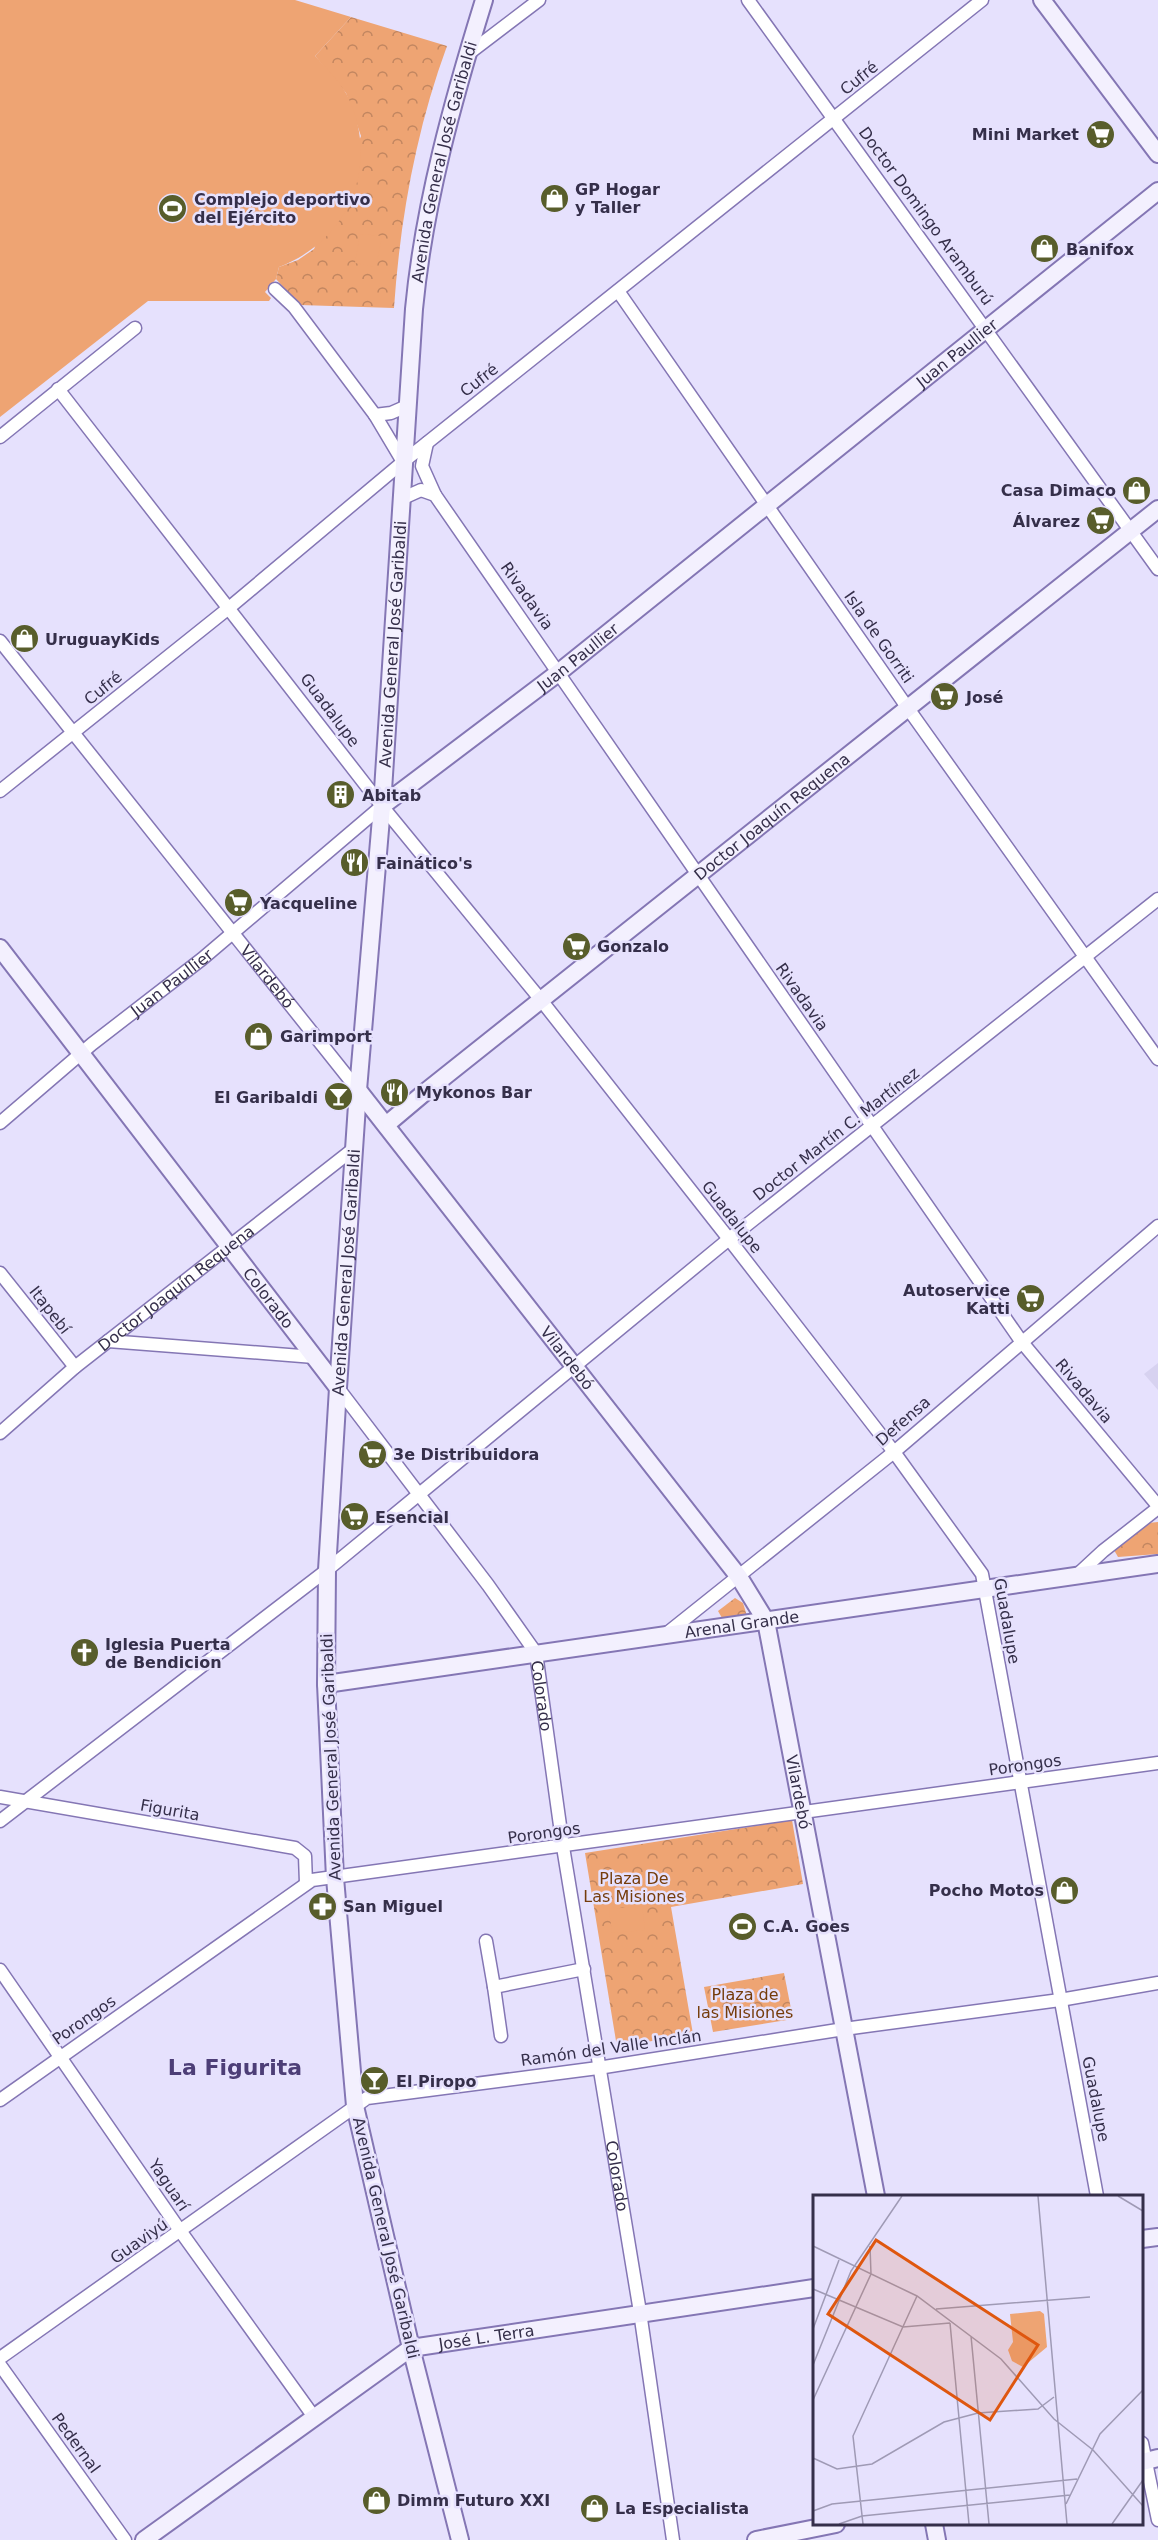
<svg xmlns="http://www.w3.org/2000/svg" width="1158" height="2540" font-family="'DejaVu Sans',sans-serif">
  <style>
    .built { fill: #d7d2f0 }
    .park { fill: url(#park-crowns) }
    .pitch { fill: #eea473 }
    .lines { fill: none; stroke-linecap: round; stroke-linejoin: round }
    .street-casing { stroke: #8476b4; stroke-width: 15 }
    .secondary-casing { stroke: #8476b4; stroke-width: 20 }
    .street { stroke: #fff; stroke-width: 12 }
    .secondary { stroke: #f3f0fe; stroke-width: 16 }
    .labels { text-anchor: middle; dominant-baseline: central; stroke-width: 5; stroke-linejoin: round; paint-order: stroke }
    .street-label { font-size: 16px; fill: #352f4a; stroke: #e6e1fd }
    .poi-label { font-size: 16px; font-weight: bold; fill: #352f4a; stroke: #e6e1fd; text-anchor: start }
    .park-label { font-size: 16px; fill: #753c0b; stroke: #e6e1fd }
    .district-label { font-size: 22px; font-weight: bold; fill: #4d3e77; stroke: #e6e1fd }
    .inset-road { fill: none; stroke: #9f9ab5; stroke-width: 1.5 }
    .view { fill: #df570f; fill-opacity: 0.15; stroke: #df570f; stroke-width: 3 }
    .inset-edge { fill: none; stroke: #352f4a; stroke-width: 3 }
  </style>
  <defs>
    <pattern id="park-crowns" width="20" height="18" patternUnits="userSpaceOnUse" patternTransform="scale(1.5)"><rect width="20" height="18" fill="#eea473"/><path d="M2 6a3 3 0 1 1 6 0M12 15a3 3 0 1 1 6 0" fill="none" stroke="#c28660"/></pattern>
  </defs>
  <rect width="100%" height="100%" fill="#e6e1fd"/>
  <polygon class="built" points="1158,1363 1158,1390 1144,1374"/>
  <g class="park">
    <path d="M351 17 447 46C416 130 400 220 394 308L300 305 276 279 279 267 298 260 314 249 361 136 346 93 315 56Z"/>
    <polygon points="1158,1522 1158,1554 1118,1557 1114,1550 1117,1546 1148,1523"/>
    <polygon points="735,1598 743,1603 747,1616 722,1618 718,1611"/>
    <polygon points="792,1820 803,1884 671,1907 693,2034 617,2047 585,1853"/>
    <polygon points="784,1973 793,2019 713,2032 704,1987"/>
  </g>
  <g class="pitch">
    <path d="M0 0H295L351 17 315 56C326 68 339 80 347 95 381 164 350 240 279 267L276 279 265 292 271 298 269 301H148L0 417Z"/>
    <polygon points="360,234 382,236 376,267 355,263"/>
    <polygon points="642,1906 645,1930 612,1933 609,1909"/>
  </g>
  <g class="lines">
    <defs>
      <g id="street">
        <polyline points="748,0 1158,569"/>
        <polyline points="468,54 539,0"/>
        <polyline points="275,289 294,307 375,415 403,462"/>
        <polyline points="618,291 907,707 1158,1059"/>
        <polyline points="58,389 382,806 541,1000 729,1239 894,1452 982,1574 1097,2196"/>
        <polyline points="375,415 391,413 407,406"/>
        <polyline points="0,437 135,328"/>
        <polyline points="427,443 422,466 435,495"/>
        <polyline points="401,499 421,490 435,495 1021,1341 1158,1506"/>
        <path id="s1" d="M0 641 358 1090"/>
        <polyline points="0,791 230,607 403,462 982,0"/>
        <path id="s2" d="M0 1123 92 1044 202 959 382 806"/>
        <polyline points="0,1273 75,1367"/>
        <polyline points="108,1341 314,1357"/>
        <path id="s3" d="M338 1388 488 1585 536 1653 563 1847 640 2312 673 2540"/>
        <path id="s4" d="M0 1433 75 1367 356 1147"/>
        <polyline points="1076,1576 1103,1551 1158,1508"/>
        <polyline points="666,1634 894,1452 1158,1226"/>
        <polyline points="0,1797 295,1848 305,1856 306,1883"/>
        <polyline points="0,1821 327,1570 729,1239 1158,899"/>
        <polyline points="486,1941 494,1987"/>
        <polyline points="0,1970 181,2232 314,2417"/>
        <polyline points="501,2036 494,1987 584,1969"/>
        <polyline points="0,2100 312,1880 1158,1763"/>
        <polyline points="0,2358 367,2098 598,2068 844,2029 1060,2000 1158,1983"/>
        <polyline points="0,2365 125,2540"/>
        <polyline points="1142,2443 1158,2520"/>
      </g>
      <g id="secondary">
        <polyline points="1042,0 1158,154"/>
        <path id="s5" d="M382 806 558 673 1158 191"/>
        <path id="s6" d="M0 948 338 1388"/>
        <path id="s7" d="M358 1090 739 1577 766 1621 876 2196"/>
        <path id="s8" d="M386 1125 424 1093 1158 509"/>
        <path id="s9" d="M326 1684 1158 1564"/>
        <polyline points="1142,2239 1158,2237"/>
        <polyline points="1142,2462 1158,2458"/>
        <polyline points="934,2524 937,2540"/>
        <path id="s10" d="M144 2540 411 2348 814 2288"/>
        <path id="s11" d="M460 2540 411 2348 355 2106 335 1878 326 1684 327 1570 338 1388 358 1090 382 806 414 309C424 204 453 100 484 0"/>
        <polyline points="756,2540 836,2524"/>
      </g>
    </defs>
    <use href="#street" class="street-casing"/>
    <use href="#secondary" class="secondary-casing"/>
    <use href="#street" class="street"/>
    <use href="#secondary" class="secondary"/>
  </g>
  <defs>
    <symbol id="supermarket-disc" viewBox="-11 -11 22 22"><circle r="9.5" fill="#585d2b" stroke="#e6e1fd"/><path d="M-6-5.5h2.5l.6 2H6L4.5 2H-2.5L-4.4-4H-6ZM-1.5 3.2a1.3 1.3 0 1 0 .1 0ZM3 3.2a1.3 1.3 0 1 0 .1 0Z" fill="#fff"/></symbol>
    <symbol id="shop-disc" viewBox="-11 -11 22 22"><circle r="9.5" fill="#585d2b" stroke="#e6e1fd"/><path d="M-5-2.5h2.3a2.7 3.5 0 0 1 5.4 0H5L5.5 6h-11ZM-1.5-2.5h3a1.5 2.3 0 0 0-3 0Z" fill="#fff"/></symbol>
    <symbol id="stadium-disc" viewBox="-11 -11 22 22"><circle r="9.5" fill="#585d2b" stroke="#e6e1fd"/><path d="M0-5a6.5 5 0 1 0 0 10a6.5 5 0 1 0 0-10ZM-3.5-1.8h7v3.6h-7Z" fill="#fff"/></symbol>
    <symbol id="building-disc" viewBox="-11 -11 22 22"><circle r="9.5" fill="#585d2b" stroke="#e6e1fd"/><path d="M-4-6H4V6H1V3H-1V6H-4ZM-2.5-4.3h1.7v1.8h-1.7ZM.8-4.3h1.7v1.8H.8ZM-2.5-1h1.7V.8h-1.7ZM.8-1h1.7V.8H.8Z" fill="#fff"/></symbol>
    <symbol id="restaurant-disc" viewBox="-11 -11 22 22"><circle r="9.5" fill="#585d2b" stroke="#e6e1fd"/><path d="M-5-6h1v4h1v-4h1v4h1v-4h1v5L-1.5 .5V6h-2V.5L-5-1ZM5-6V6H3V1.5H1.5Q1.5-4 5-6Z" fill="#fff"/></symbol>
    <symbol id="bar-disc" viewBox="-11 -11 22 22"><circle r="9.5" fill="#585d2b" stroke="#e6e1fd"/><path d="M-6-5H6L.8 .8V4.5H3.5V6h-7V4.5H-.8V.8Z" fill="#fff"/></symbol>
    <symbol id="church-disc" viewBox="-11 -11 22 22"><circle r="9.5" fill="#585d2b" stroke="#e6e1fd"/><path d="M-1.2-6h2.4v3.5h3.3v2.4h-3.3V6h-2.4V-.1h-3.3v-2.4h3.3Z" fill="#fff"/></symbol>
    <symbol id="pharmacy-disc" viewBox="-11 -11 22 22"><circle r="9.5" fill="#585d2b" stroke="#e6e1fd"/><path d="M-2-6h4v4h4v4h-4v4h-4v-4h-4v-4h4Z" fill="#fff"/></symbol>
  </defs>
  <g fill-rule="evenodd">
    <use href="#supermarket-disc" x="1084" y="118" width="33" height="33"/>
    <use href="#shop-disc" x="538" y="182" width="33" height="33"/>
    <use href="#stadium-disc" x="156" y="192" width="33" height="33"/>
    <use href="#shop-disc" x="1028" y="232" width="33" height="33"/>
    <use href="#shop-disc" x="1120" y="474" width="33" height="33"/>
    <use href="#supermarket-disc" x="1084" y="504" width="33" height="33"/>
    <use href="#shop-disc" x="8" y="622" width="33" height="33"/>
    <use href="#supermarket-disc" x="928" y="680" width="33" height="33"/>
    <use href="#building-disc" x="324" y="778" width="33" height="33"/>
    <use href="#restaurant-disc" x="338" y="846" width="33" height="33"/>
    <use href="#supermarket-disc" x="222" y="886" width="33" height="33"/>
    <use href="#supermarket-disc" x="560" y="930" width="33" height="33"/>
    <use href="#shop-disc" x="242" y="1020" width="33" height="33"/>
    <use href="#restaurant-disc" x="378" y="1076" width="33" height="33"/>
    <use href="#bar-disc" x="322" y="1080" width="33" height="33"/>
    <use href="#supermarket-disc" x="1014" y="1282" width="33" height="33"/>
    <use href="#supermarket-disc" x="356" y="1438" width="33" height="33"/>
    <use href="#supermarket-disc" x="338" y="1500" width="33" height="33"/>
    <use href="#church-disc" x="68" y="1636" width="33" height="33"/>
    <use href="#shop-disc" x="1048" y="1874" width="33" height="33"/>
    <use href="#pharmacy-disc" x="306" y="1890" width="33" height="33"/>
    <use href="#stadium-disc" x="726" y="1910" width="33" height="33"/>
    <use href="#bar-disc" x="358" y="2064" width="33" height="33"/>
    <use href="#shop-disc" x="360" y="2484" width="33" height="33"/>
    <use href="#shop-disc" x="578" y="2492" width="33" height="33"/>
  </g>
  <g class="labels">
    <g class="street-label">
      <text transform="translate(859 78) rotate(-39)">Cufré</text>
      <text stroke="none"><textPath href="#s11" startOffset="2398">Avenida General José Garibaldi</textPath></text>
      <text transform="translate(926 216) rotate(54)">Doctor Domingo Aramburú</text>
      <text stroke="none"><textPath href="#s5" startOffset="732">Juan Paullier</textPath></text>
      <text transform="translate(479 380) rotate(-38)">Cufré</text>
      <text transform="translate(527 596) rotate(55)">Rivadavia</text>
      <text transform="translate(879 637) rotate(55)">Isla de Gorriti</text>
      <text stroke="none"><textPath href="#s11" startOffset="1912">Avenida General José Garibaldi</textPath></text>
      <text stroke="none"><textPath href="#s5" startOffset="246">Juan Paullier</textPath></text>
      <text transform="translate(103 688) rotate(-39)">Cufré</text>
      <text transform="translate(330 710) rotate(53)">Guadalupe</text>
      <text stroke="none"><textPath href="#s8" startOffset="494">Doctor Joaquín Requena</textPath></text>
      <text stroke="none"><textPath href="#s1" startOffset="429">Vilardebó</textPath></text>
      <text stroke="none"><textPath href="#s2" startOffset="222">Juan Paullier</textPath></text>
      <text transform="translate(802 997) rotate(55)">Rivadavia</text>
      <text transform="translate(836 1134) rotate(-38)">Doctor Martín C. Martínez</text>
      <text transform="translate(732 1217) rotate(52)">Guadalupe</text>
      <text stroke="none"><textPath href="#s11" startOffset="1282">Avenida General José Garibaldi</textPath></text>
      <text stroke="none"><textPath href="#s4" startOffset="228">Doctor Joaquín Requena</textPath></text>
      <text stroke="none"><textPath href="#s6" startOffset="441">Colorado</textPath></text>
      <text transform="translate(50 1310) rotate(52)">Itapebí</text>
      <text stroke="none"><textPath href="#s7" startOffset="340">Vilardebó</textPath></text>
      <text transform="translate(1084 1391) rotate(50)">Rivadavia</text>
      <text transform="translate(903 1421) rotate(-41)">Defensa</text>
      <text transform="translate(1007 1621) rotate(80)">Guadalupe</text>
      <text stroke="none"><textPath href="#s9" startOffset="420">Arenal Grande</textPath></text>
      <text stroke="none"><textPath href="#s3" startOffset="374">Colorado</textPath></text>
      <text transform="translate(331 1757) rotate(-92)">Avenida General José Garibaldi</text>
      <text transform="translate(1025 1765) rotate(-8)">Porongos</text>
      <text stroke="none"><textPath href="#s7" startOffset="844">Vilardebó</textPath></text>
      <text transform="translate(170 1810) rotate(10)">Figurita</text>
      <text transform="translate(544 1833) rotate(-8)">Porongos</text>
      <text transform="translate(84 2020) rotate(-35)">Porongos</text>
      <text transform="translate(611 2048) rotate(-8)">Ramón del Valle Inclán</text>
      <text transform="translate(1096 2099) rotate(79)">Guadalupe</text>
      <text stroke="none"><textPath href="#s3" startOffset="860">Colorado</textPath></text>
      <text transform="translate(169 2185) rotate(56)">Yaguarí</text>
      <text transform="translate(386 2238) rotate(77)">Avenida General José Garibaldi</text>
      <text transform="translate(139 2241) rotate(-35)">Guaviyú</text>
      <text stroke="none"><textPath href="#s10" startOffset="405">José L. Terra</textPath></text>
      <text transform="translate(76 2443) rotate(54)">Pedernal</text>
    </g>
    <g class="poi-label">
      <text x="1079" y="134" text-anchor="end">Mini Market</text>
      <text x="575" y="189">GP Hogar<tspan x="575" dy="18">y Taller</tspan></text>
      <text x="194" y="199">Complejo deportivo<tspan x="194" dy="18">del Ejército</tspan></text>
      <text x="1066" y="249">Banifox</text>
      <text x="1116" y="490" text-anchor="end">Casa Dimaco</text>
      <text x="1080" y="521" text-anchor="end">Álvarez</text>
      <text x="45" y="639">UruguayKids</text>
      <text x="966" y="697">José</text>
      <text x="362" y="795">Abitab</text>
      <text x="376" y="863">Fainático's</text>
      <text x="260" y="903">Yacqueline</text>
      <text x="597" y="946">Gonzalo</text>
      <text x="280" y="1036">Garimport</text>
      <text x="416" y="1092">Mykonos Bar</text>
      <text x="318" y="1097" text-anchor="end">El Garibaldi</text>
      <text x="1010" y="1290" text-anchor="end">Autoservice<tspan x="1010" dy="18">Katti</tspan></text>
      <text x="393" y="1454">3e Distribuidora</text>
      <text x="375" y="1517">Esencial</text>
      <text x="105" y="1644">Iglesia Puerta<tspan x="105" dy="18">de Bendicion</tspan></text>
      <text x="1044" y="1890" text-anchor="end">Pocho Motos</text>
      <text x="343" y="1906">San Miguel</text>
      <text x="763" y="1926">C.A. Goes</text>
      <text x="396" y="2081">El Piropo</text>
      <text x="397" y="2500">Dimm Futuro XXI</text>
      <text x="615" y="2508">La Especialista</text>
    </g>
    <g class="park-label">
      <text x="634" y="1878">Plaza De<tspan x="634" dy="18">Las Misiones</tspan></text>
      <text x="745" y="1994">Plaza de<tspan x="745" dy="18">las Misiones</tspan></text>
    </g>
    <g class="district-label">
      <text x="235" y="2067">La Figurita</text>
    </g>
  </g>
  <g transform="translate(813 2195)">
    <rect width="330" height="330" fill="#e6e1fd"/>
    <path d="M227 116 231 119 234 152 210 172 199 166 195 155 200 147 197 119Z" fill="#eea473"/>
    <path class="inset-road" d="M225 1 254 329M305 1 330 16M0 51 104 101 188 164 241 224 280 255 330 311M0 94 90 132 137 128M123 114 277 102M137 128 156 329M0 134 26 65M158 141 176 329M0 170 38 76 89 1M0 205 58 79 57 51M0 263 24 274 59 269 131 227 165 218 225 214 241 202M253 309 287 239 330 195M0 316 19 309 264 284M26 329 49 321 257 300M50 329 40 241 104 101M299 329 330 285"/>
    <path class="view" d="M63 45 225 150 177 225 15 119Z"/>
    <rect width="330" height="330" class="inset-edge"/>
  </g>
</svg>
